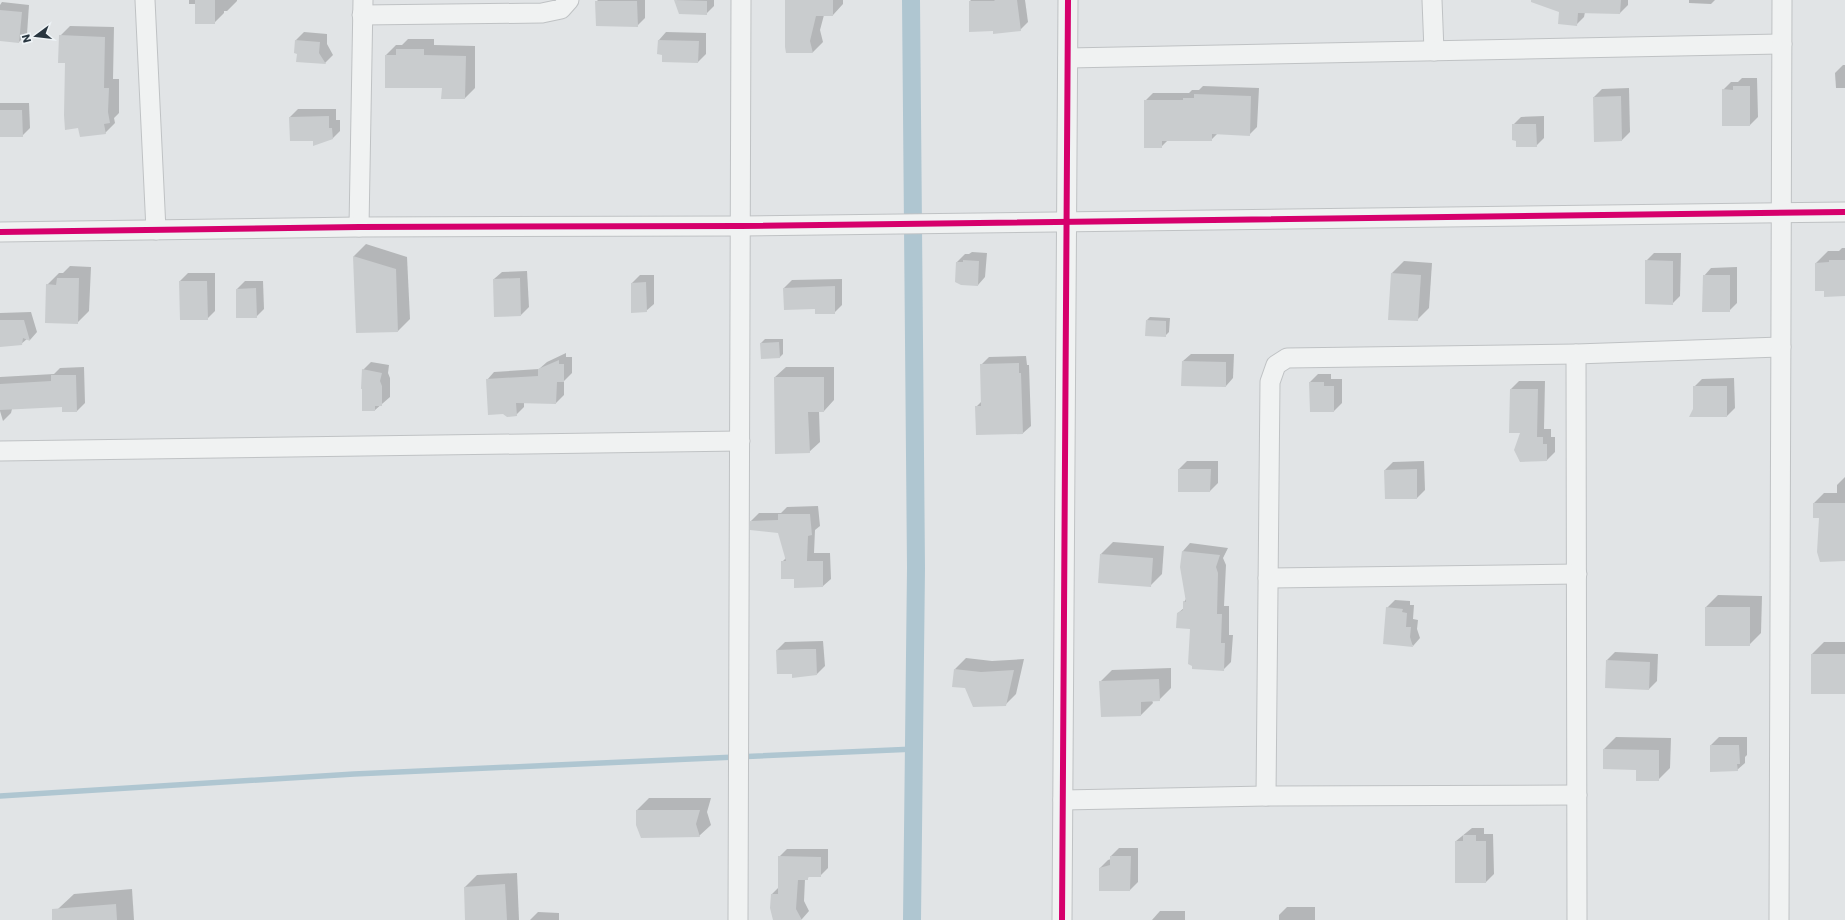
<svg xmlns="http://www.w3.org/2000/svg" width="1845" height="920" font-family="Poppins,sans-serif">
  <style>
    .shadow { fill: #0003 }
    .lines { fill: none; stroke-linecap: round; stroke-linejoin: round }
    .stream { stroke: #afc6d1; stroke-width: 5.5 }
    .canal { stroke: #afc6d1; stroke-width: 18 }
    .building { fill: #c9ccce }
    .minor-casing { stroke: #bfc2c4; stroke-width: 21 }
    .minor { stroke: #f0f2f2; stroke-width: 19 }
    .cycleway-casing { stroke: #eef3f6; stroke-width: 8 }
    .cycleway { stroke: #d6006c; stroke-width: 6 }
  </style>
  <rect width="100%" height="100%" fill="#e1e4e6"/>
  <g class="shadow">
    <polygon points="189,0 237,0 237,1 227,11 224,11 224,13 214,23 196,4 189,4"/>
    <polygon points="598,0 645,0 645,18 637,26 596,2"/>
    <polygon points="677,0 714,0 714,6 706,14 676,3"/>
    <polygon points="786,0 843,0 843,4 833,15 824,15 820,30 823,42 813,52 787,52"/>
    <polygon points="971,0 1025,0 1028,22 1020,30 993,30 970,1"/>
    <polygon points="1553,0 1659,0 1628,0 1628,5 1620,13 1585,12 1584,17 1576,25 1560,11"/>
    <polygon points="1689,0 1715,0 1711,4 1689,3"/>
    <polygon points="2,2 29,5 27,34 19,42 0,40 0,5"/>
    <polygon points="70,26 114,27 113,79 119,79 119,113 114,118 115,123 105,133 67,62 60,36"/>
    <polygon points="304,32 327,34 327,44 333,55 325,63 298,53 296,40"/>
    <polygon points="666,32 706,33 706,54 698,62 663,55 659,40"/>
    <polygon points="408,39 434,39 434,45 475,46 475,88 465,98 443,87 386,87 386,55 396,45 402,45"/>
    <polygon points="1843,65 1845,65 1845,88 1836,88 1835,73"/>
    <polygon points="1742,78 1757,78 1758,117 1750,125 1723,90 1731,82 1738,82"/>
    <polygon points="1203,86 1259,88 1257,127 1249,135 1218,133 1211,140 1168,140 1161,147 1145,101 1153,93 1189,93 1192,90 1199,90"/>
    <polygon points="1629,88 1630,132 1622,140 1595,141 1594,97 1602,89"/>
    <polygon points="0,103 29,103 30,128 22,136 0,136"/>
    <polygon points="298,109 336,109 336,120 340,120 340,131 332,139 314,140 290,117"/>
    <polygon points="1544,116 1544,138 1536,146 1513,125 1521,117"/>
    <polygon points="366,244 407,257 410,319 398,331 357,332 354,256"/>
    <polygon points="1842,248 1845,248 1845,295 1825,290 1816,290 1816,263 1828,251 1839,251"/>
    <polygon points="972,252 987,253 985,277 978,285 957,262 965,254 969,254"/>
    <polygon points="1654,253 1681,253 1680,296 1672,304 1646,261"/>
    <polygon points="1404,261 1432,263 1429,308 1417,320 1392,273"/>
    <polygon points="70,266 91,267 89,311 77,323 47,285 59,273 63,273"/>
    <polygon points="1737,267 1737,303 1729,311 1704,276 1711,268"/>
    <polygon points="527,271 529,307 521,315 494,279 502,272"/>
    <polygon points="188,273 215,273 215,311 207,319 180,281"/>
    <polygon points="640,275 654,275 654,304 646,311 632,283"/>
    <polygon points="842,279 842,305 834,313 816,308 785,309 784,288 792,280"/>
    <polygon points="245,281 263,281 264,309 256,317 237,289"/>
    <polygon points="31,312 37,332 30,340 27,339 21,344 0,345 0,313"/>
    <polygon points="1150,317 1170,318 1169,332 1165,336 1147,320"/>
    <polygon points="765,339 783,339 783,354 779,358 761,343"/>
    <polygon points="566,353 566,357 572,357 572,373 564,381 564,395 556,403 524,402 524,407 516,415 487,380 494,372 539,369 547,362"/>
    <polygon points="1191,354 1234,354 1233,378 1226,386 1183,361"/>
    <polygon points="1026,356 1027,365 1029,365 1031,426 1023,433 976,407 982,401 981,365 989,357"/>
    <polygon points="371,362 389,365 388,373 390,378 390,397 375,410 363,370"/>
    <polygon points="84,367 85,403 77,411 63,405 12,409 11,413 3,421 0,411 0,377 54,374 60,368"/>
    <polygon points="786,367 834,367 834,400 824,411 819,411 820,442 809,452 775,377"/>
    <polygon points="1318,374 1331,374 1331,379 1342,379 1342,403 1334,411 1310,382"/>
    <polygon points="1734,378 1735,408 1727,416 1694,409 1694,387 1702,379"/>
    <polygon points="1519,381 1545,381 1544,429 1551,429 1551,437 1555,437 1555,452 1547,460 1521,432 1510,432 1511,389"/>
    <polygon points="1187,461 1218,461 1218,483 1210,491 1179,491 1179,469"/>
    <polygon points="1424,461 1425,490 1417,498 1385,470 1393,462"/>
    <polygon points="1845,477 1845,560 1820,517 1814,503 1824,493 1837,493 1837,485"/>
    <polygon points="818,506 820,526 815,530 814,553 830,553 831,579 823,586 795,578 782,562 786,558 779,532 751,521 759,513 781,513 787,507"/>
    <polygon points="1113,542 1164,546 1162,574 1150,586 1101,554"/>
    <polygon points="1190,543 1228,548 1223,558 1226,565 1224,606 1229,606 1229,635 1233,635 1231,662 1223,670 1178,613 1184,608 1184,602 1186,599 1183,551"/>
    <polygon points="1718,595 1762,596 1761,633 1749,645 1706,607"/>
    <polygon points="1395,600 1410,601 1410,605 1414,605 1413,619 1418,620 1417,629 1420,638 1413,646 1387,608"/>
    <polygon points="823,641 825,666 817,674 777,650 785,642"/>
    <polygon points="1824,642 1845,642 1845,693 1812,654"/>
    <polygon points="1615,652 1658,654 1657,681 1649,689 1607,660"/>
    <polygon points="966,658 992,661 1024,659 1016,694 1005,705 966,688 955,669"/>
    <polygon points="1171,668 1171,688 1159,700 1152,700 1153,703 1141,715 1100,682 1112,670"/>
    <polygon points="1616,737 1671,738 1670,768 1658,780 1604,749"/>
    <polygon points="1719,737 1747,737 1747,755 1745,757 1745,763 1737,770 1711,745"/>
    <polygon points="649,798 711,798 707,812 711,825 699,836 637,810"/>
    <polygon points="1472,828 1484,828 1484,834 1493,834 1494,874 1486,882 1456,841"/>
    <polygon points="1119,848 1138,848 1138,882 1130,890 1100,868 1108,860 1111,859 1111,856"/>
    <polygon points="787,849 828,849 828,868 820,876 811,876 805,879 804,901 809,911 802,919 774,919 772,894 779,887 779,857"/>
    <polygon points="517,873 519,920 466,920 465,887 477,875"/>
    <polygon points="132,889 134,920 59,920 58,909 74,894"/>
    <polygon points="1287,907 1315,907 1315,920 1279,920 1279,915"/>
    <polygon points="1160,911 1185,911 1185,920 1152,920"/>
    <polygon points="538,912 559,913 559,920 530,920"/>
  </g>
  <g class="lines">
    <polyline class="stream" points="0,796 354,774 915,749"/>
    <polyline class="canal" points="911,0 916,568 912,920"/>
  </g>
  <g class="building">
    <rect x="195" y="0" width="20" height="24"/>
    <polygon points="674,0 707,1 707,15 679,14"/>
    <polygon points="785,0 833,0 833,16 816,16 810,41 813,53 786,53 785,47"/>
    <polygon points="995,0 1017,0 1021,31 993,34 993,31 969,32 969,1 994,1"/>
    <polygon points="1531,0 1621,0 1620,14 1578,13 1577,26 1558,24 1559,12 1531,2"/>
    <polygon points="595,1 637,1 638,27 596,26"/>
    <polygon points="0,10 22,12 19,43 0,41"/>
    <polygon points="59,35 105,37 104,88 109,88 108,112 110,123 104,124 106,134 80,137 78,128 65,130 64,115 65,63 58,63"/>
    <polygon points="295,40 320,42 319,53 326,64 296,62 297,54 294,53"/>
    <polygon points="658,40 699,41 698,63 662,62 662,55 657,54"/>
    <polygon points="396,49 424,49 424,55 466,56 465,99 441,99 442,88 385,88 385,55 396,55"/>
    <polygon points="1733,86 1750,86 1750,126 1722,126 1722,89 1733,90"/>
    <polygon points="1194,94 1251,96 1250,136 1212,134 1212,141 1162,141 1162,148 1144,148 1144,100 1183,100 1183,98 1194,98"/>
    <polygon points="1621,96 1622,141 1594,142 1593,97"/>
    <polygon points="0,110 22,110 23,137 0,137"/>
    <polygon points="329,116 329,128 332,128 333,139 313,146 313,141 290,141 289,117"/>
    <polygon points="1512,124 1536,124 1537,147 1516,147 1516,141 1512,140"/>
    <polygon points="353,256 396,269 398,332 356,333"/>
    <polygon points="963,260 979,261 978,286 961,285 955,282 956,262 963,262"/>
    <polygon points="1645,260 1673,261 1673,305 1645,304"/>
    <polygon points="1829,260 1845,260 1845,296 1824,297 1824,291 1815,291 1815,263 1829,262"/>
    <polygon points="1391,273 1421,275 1418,321 1388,320"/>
    <polygon points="1703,275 1730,275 1730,312 1702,312"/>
    <polygon points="57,278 79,278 78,324 45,323 46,284 56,285"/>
    <polygon points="520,278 521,316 494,317 493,279"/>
    <polygon points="179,281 207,281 208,320 180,320"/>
    <polygon points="646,282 647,312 631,313 631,283"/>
    <polygon points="835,286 835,314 815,314 815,309 784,310 783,288"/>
    <polygon points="256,288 257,318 236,318 236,289"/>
    <polygon points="0,320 24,320 30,341 23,338 22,345 0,347"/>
    <polygon points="1146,320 1166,321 1166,337 1145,336"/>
    <polygon points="779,342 780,358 761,359 760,343"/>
    <polygon points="559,360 559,364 564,364 564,382 557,382 556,404 516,403 517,416 507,417 503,414 488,415 486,379 538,376 538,369"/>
    <polygon points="1182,361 1226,362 1226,387 1181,386"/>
    <polygon points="1019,363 1019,373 1021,373 1023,434 976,435 975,406 981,406 980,364"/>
    <polygon points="362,369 382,373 380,381 382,386 382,406 375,406 375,411 362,411 362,389 361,389"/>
    <polygon points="51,375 76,375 77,412 62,412 62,407 0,410 0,384 51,381"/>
    <polygon points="774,377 824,377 824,412 808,412 810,453 775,454"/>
    <polygon points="1309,382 1324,382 1324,386 1334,386 1334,412 1310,412"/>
    <polygon points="1693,386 1727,386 1727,417 1689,417 1693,409"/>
    <polygon points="1510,389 1538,389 1537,437 1543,437 1543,444 1547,444 1547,461 1520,462 1514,450 1520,433 1509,433"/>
    <polygon points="1178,469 1211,469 1210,492 1178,492"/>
    <polygon points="1417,469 1417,499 1385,499 1384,470"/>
    <polygon points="1813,503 1845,503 1845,561 1820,562 1817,552 1819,518 1813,518"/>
    <polygon points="778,514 810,514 812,535 808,536 807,561 823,561 823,587 794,588 794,579 781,579 781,561 786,561 778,533 750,530 750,521 778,520"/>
    <polygon points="1182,551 1220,555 1216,567 1218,573 1217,614 1222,614 1221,643 1225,643 1224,671 1192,669 1192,666 1188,664 1190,629 1176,628 1177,613 1183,610 1183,601 1186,602 1180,567"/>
    <polygon points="1100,554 1153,558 1151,587 1098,583"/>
    <polygon points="1386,607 1403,609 1402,612 1407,613 1406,627 1411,627 1410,637 1413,647 1383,644"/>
    <rect x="1705" y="607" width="45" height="39"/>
    <polygon points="804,649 816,649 817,675 792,678 792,674 777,674 776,650"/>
    <rect x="1811" y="654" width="34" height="40"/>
    <polygon points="1606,660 1650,662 1649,690 1605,688"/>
    <polygon points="954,669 981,672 1014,670 1006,706 973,707 965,688 952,687"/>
    <polygon points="1159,679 1160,701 1141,702 1141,716 1101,717 1099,681"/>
    <polygon points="1710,745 1739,745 1740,764 1737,764 1738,771 1710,772"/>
    <polygon points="1603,749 1659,750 1659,781 1636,781 1636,770 1603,769"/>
    <polygon points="636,810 700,810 696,824 700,837 641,838 636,825"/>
    <polygon points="1463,835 1476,835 1476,841 1486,841 1486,883 1455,883 1455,841 1463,841"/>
    <polygon points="778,856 821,857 821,877 808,877 808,880 798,880 796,909 802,920 773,920 770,908 771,894 778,894"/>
    <polygon points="1110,856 1131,856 1130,891 1099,891 1099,868 1110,865"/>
    <polygon points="505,884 507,920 465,920 464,887"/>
    <polygon points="116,904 117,920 52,920 52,909"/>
  </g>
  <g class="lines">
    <defs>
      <g id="minor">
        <polyline points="145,0 156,230"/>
        <polyline points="1432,0 1434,51"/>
        <polyline points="362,15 542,13 561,9 569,0"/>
        <polyline points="1068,58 1782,44"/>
        <polyline points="359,227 363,0"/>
        <polyline points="0,232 359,227 741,226 1845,212"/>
        <polyline points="1576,354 1577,920"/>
        <polyline points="0,451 740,441"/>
        <polyline points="1268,578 1577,574"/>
        <polyline points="1266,796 1270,382 1276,365 1287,358 1576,354 1781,347"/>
        <polyline points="1063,800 1266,796 1577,795"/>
        <polyline points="738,920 741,0"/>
        <polyline points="1062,920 1068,0"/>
        <polyline points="1779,920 1782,0"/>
      </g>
    </defs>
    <use href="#minor" class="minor-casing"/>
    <use href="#minor" class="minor"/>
    <defs>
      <g id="cycleway">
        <polyline points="0,232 359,227 741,226 1845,212"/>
        <polyline points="1062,920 1068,0"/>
      </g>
    </defs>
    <use href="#cycleway" class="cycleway-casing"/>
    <use href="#cycleway" class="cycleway"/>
  </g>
  <g transform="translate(36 36) rotate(255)" stroke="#eef3f6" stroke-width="3" paint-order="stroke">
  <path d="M0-3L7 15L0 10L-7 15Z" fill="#28353f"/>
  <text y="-6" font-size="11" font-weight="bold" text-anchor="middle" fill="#28353f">N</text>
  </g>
</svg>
